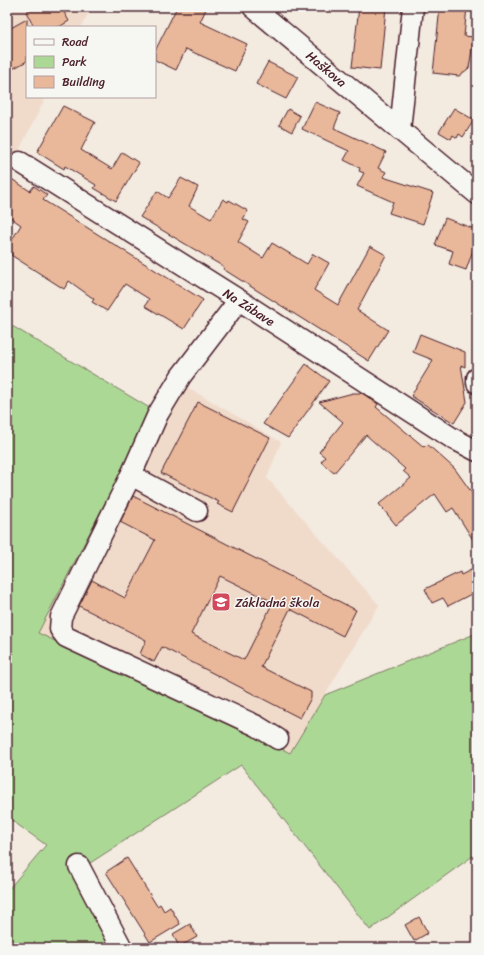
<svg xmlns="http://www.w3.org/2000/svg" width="484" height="955" font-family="Sriracha,sans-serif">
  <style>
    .built { fill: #f0dbcb }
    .green { fill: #acd896; stroke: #7b7c60 }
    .building { fill: #e9b89a; stroke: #4a1f2b; fill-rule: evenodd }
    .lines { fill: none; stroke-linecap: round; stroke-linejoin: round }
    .minor-casing { stroke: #4a1f2b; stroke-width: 23 }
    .minor { stroke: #f6f6f2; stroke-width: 20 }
    .labels { text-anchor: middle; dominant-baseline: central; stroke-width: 3; stroke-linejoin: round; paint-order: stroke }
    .street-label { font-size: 13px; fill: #4a1f2b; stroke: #f6f6f2 }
    .poi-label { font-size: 13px; fill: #4a1f2b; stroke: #f6f6f2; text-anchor: start }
  </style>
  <rect width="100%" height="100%" fill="#f3eae0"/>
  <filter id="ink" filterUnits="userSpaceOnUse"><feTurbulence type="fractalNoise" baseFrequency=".025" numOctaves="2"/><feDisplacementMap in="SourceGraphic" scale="8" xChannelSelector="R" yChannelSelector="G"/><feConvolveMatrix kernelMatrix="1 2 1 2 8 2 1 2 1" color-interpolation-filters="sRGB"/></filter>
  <g filter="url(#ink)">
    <g class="built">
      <polygon points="7,7 92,7 81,27 27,27 27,97 46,97 7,174"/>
      <polygon points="185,386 281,442 267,478 379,605 290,753 193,705 37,633 153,410"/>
    </g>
    <polygon class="green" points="7,323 153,410 38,633 193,705 290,753 325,695 477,633 477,853 370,930 241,765 84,867 114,948 7,948 7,891 46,845 7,817"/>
    <g class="building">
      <polygon points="34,7 61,7 69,21 59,27 34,27 26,12"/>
      <polygon points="177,7 207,7 200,22 247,44 235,71 186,49 176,70 155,60 155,51"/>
      <polygon points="359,7 386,7 380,70 352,67"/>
      <polygon points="440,7 467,7 464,36 474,37 469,68 459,76 433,73"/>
      <polygon points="27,19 27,61 7,72 7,30"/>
      <polygon points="268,62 298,77 286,99 256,84"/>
      <polygon points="315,102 340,113 334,128 386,152 378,168 386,172 383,177 433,193 423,224 389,213 393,202 357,186 364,173 359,171 360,168 344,160 349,151 302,129"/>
      <polygon points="63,106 95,122 81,150 112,169 122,152 139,163 116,201 94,188 96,185 65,166 64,169 37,152"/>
      <polygon points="454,108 474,120 463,137 459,134 457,138 453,135 451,139 439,132"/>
      <polygon points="288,109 300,116 292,132 279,125"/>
      <polygon points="7,176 30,191 34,186 47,195 43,200 203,300 184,329 145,306 149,299 125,284 107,311 92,302 94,299 69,281 64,289 11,255 12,253 7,248 21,225 7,215"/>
      <polygon points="181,178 198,187 189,206 211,219 223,199 228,202 229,200 248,211 243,219 249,222 238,242 263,258 272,243 307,264 313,254 329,263 314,290 338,305 370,246 386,255 357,310 388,330 369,361 223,269 224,267 140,217 157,191 168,198"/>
      <polygon points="445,218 477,230 477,239 466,270 449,264 453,251 435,245"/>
      <polygon points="420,334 465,352 465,367 461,365 467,402 454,423 411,396 433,360 413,352"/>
      <polygon points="306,364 329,381 288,438 263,424"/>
      <polygon points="353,393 362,393 378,404 376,407 424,447 427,444 455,469 477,500 477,546 453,508 447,512 435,494 396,525 379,504 411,478 403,471 405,469 366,435 334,473 321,462 325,457 319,452 343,422 319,402"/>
      <polygon points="198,402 270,438 233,512 217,504 219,502 161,473"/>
      <path d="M133 496 356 610 343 636 290 609 261 667 311 692V698L300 718 162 647 154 662 140 654 146 640 79 606 92 580 125 598 155 540 120 522ZM220 576 273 602 244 660 191 634Z"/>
      <polygon points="477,567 477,591 448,606 443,598 432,603 425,589 460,572 461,575"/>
      <polygon points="127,858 157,906 160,904 164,911 170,907 180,924 150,942 106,872"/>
      <polygon points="419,917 428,933 414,941 405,925"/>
      <polygon points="190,924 197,937 179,947 173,934"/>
    </g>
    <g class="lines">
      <defs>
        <g id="minor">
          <path id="s1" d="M253 7 400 130"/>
          <polyline points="413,7 400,130 477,194"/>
          <path id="s2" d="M20 162 239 300 452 438 477 451"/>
          <polyline points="477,378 477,383"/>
          <polyline points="131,475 61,617 60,629 66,637 257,726 278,739"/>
          <polyline points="197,511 131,475 158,414 181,376 239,300"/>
          <polyline points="79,866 122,948"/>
        </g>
      </defs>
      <use href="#minor" class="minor-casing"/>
      <use href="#minor" class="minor"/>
    </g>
  </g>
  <defs>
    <symbol id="school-square" viewBox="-11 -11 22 22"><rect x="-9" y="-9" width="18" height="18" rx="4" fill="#d1495b" stroke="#f6f6f2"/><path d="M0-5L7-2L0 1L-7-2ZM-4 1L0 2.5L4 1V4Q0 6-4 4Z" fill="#fff"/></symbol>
  </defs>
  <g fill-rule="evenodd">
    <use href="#school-square" x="210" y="591" width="22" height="22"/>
  </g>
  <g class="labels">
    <g class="street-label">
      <text stroke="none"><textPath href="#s1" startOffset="96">Haškova</textPath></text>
      <text stroke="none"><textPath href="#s2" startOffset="271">Na Zábave</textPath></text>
    </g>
    <g class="poi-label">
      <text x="235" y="602">Základná škola</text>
    </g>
  </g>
  <rect width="484" height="955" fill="none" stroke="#f6f6f2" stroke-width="24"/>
  <rect x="12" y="12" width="460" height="931" fill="none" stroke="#4a1f2b" stroke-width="1.5" filter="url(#ink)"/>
  <rect x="26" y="26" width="130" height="72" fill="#f6f6f2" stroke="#b1a0a2"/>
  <rect x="34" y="39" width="20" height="6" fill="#f6f6f2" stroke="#b1a0a2"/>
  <text x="62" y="46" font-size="12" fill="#4a1f2b">Road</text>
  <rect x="34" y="56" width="20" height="12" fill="#acd896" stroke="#b1a0a2"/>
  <text x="62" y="66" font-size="12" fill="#4a1f2b">Park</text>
  <rect x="34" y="76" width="20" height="12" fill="#e9b89a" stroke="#b1a0a2"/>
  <text x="62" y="86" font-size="12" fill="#4a1f2b">Building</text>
</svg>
